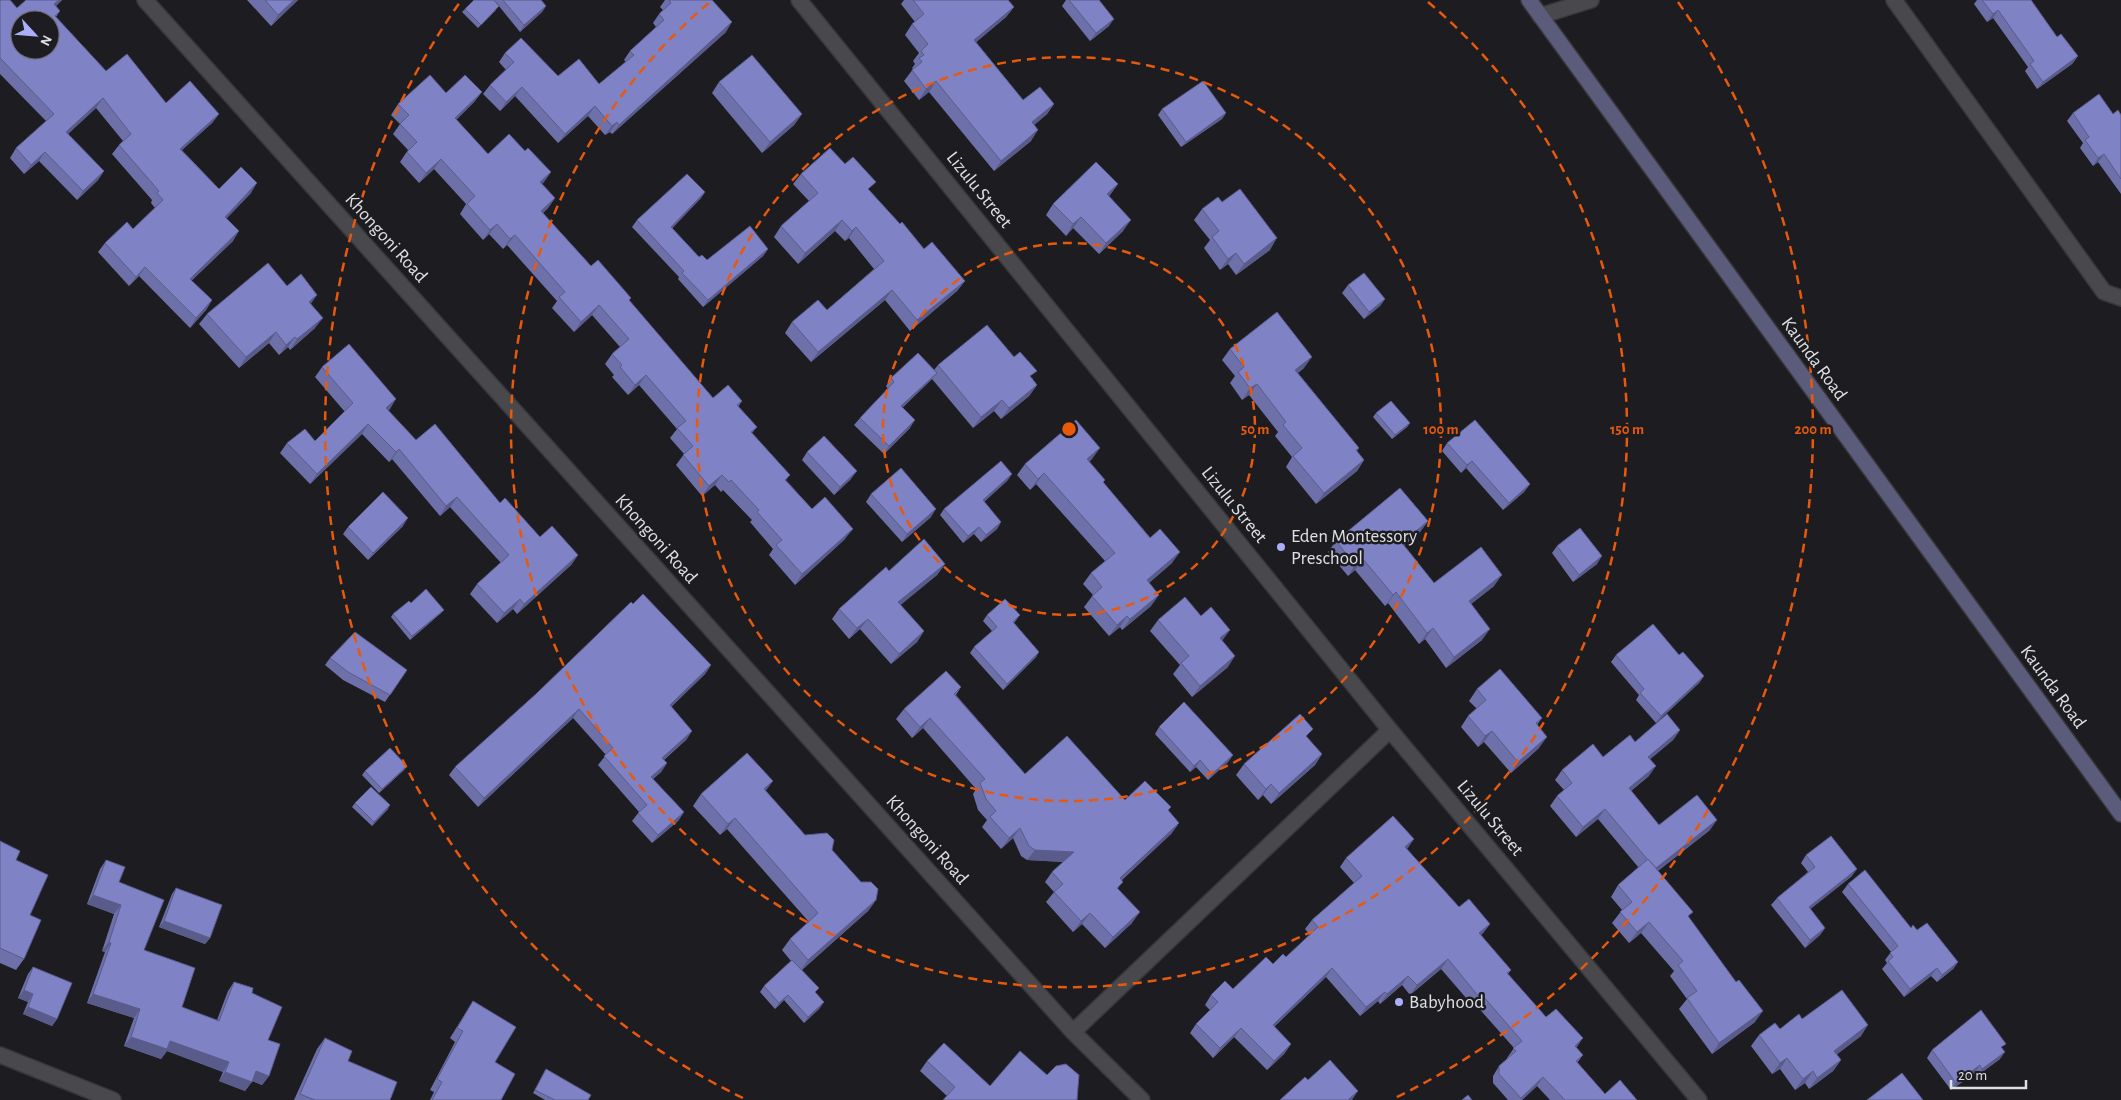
<svg xmlns="http://www.w3.org/2000/svg" width="2121" height="1100" font-family="'Alegreya Sans',sans-serif">
  <style>
    .lines { fill: none; stroke-linecap: round; stroke-linejoin: round }
    .minor-casing { stroke: #37373b; stroke-width: 18 }
    .secondary-casing { stroke: #37373b; stroke-width: 18 }
    .minor { stroke: #48484d; stroke-width: 15 }
    .secondary { stroke: #5b5b7c; stroke-width: 15 }
    .wall { fill: #6d70a9 }
    .shaded-wall { fill: #595b8a }
    .building { fill: #7f82c5; stroke: #595b8a; fill-rule: evenodd }
    .ring { fill: none; stroke: #e8590c; stroke-width: 2.5; stroke-dasharray: 9 6 }
    .poi-dot { fill: #abaffb; stroke: #1c1c21; stroke-width: 2 }
    .labels { text-anchor: middle; dominant-baseline: central; stroke-width: 5; stroke-linejoin: round; paint-order: stroke }
    .street-label { font-size: 19px; fill: #dfe0e3; stroke: #1c1c21 }
    .poi-label { font-size: 19px; fill: #dfe0e3; stroke: #1c1c21; text-anchor: start }
    .centre { fill: #e8590c; stroke: #1c1c21; stroke-width: 2.5 }
    .ring-label { font-size: 15px; text-anchor: middle; font-weight: bold; fill: #e8590c; stroke: #1c1c21; stroke-width: 5; stroke-linejoin: round; paint-order: stroke }
  </style>
  <rect width="100%" height="100%" fill="#1c1c21"/>
  <g class="lines">
    <defs>
      <g id="minor">
        <polyline points="145,0 1073,1032 1142,1100"/>
        <polyline points="799,0 1390,730 1699,1100"/>
        <polyline points="1894,0 2104,292 2121,298"/>
        <polyline points="1540,16 1591,0"/>
        <polyline points="1073,1032 1390,730"/>
        <polyline points="0,1055 113,1100"/>
      </g>
      <polyline id="secondary" points="1529,0 2121,814"/>
    </defs>
    <use href="#minor" class="minor-casing"/>
    <use href="#secondary" class="secondary-casing"/>
    <use href="#minor" class="minor"/>
    <use href="#secondary" class="secondary"/>
  </g>
  <g class="wall">
    <polygon points="0,0 17,8 62,0 56,6 60,11 56,17 106,71 166,103 219,114 212,123 182,150 219,189 251,193 227,218 233,241 191,281 212,300 206,310 190,328 139,276 129,286 98,252 105,243 133,229 155,208 151,203 152,200 112,154 119,145 123,141 96,108 68,134 104,171 98,180 77,200 39,161 24,174 10,158 16,148 46,121 0,74"/>
    <polygon points="247,0 298,0 271,26"/>
    <polygon points="494,0 541,0 546,6 542,12 520,32"/>
    <polygon points="665,0 712,0 726,32 612,134 610,132 605,135 588,116 558,143 515,96 500,111 483,94 490,85 506,70 499,62 505,53 558,76 599,84 626,62 624,60 630,51 656,27 653,23 659,14 663,10 660,7"/>
    <polygon points="904,0 1008,0 1014,7 1006,17 976,42 1023,100 1054,104 1047,114 1034,125 1031,141 994,171 929,92 919,100 904,81 913,69 912,68 915,64 913,61 919,53 905,35 912,24 915,22 901,4"/>
    <polygon points="1066,0 1099,0 1109,26 1090,41 1062,6"/>
    <polygon points="1977,0 2031,0 2057,37 2078,56 2072,64 2037,89 2025,71 2028,67 1993,18 1987,22 1974,4"/>
    <polygon points="465,9 496,10 478,28 462,12"/>
    <polygon points="719,82 802,114 794,125 762,153 712,93"/>
    <polygon points="482,92 474,102 456,120 488,154 525,151 551,172 542,184 555,198 548,208 543,213 591,266 629,301 713,398 742,401 738,407 757,427 752,433 790,475 786,480 812,509 845,539 795,585 769,555 773,549 750,522 752,520 723,490 721,492 715,485 702,496 676,465 684,454 670,438 677,429 639,385 628,395 612,377 614,375 605,364 612,354 620,347 592,315 574,332 552,308 557,301 507,245 503,249 489,234 483,240 460,214 466,204 434,169 419,183 400,162 408,150 393,134 400,124 391,115 398,104 446,93"/>
    <polygon points="1162,109 1226,113 1222,119 1181,147 1158,115"/>
    <polygon points="2073,113 2113,114 2121,115 2121,194 2098,162 2093,166 2080,148 2083,143 2067,121"/>
    <polygon points="845,164 870,191 900,224 924,249 965,281 957,291 910,331 885,300 811,362 785,333 792,322 827,310 874,269 849,238 845,241 835,231 798,264 774,237 781,226 809,201 793,184 801,174"/>
    <polygon points="1118,184 1109,196 1123,231 1099,254 1073,228 1066,236 1046,215 1053,204"/>
    <polygon points="705,192 701,198 672,228 699,257 707,260 768,249 763,256 703,307 678,279 679,277 632,227 637,220"/>
    <polygon points="1222,202 1270,250 1236,275 1228,264 1220,270 1204,248 1210,240 1194,220 1202,209"/>
    <polygon points="1348,285 1385,299 1380,306 1364,319 1342,293"/>
    <polygon points="287,286 311,304 315,328 290,350 288,347 279,355 269,343 239,368 199,324 207,314"/>
    <polygon points="1230,349 1304,368 1298,373 1359,448 1357,451 1364,460 1357,471 1316,504 1286,467 1292,457 1275,436 1278,432 1249,395 1242,400 1230,383 1235,376 1222,360"/>
    <polygon points="938,365 1032,378 1037,385 1029,396 1001,419 994,411 973,428 932,379 902,408 910,428 884,454 854,425 860,418 888,389 886,386 891,378 934,370"/>
    <polygon points="322,367 390,409 388,411 416,440 500,503 540,537 578,555 571,565 517,614 513,609 497,623 470,594 477,584 501,563 450,507 440,516 392,459 389,462 362,434 310,484 280,453 287,443 315,441 345,412 315,377"/>
    <polygon points="1376,413 1410,423 1407,427 1392,439 1373,417"/>
    <polygon points="1447,443 1530,484 1524,492 1503,510 1466,468 1461,473 1442,451"/>
    <polygon points="807,452 851,479 834,495 802,460"/>
    <polygon points="1092,459 1089,462 1103,482 1172,563 1149,583 1151,606 1122,630 1120,627 1109,636 1084,607 1093,595 1083,584 1091,573 1105,561 1036,484 1030,490 1017,475 1025,464"/>
    <polygon points="1008,480 984,502 1001,522 997,529 981,542 974,534 963,543 940,515 944,509"/>
    <polygon points="871,494 931,517 902,542 866,502"/>
    <polygon points="1428,521 1420,532 1404,545 1434,583 1494,586 1471,604 1482,640 1446,668 1425,639 1419,644 1388,603 1385,606 1355,570 1348,576 1328,552 1336,541"/>
    <polygon points="403,526 368,560 343,534 348,527"/>
    <polygon points="1557,546 1597,564 1573,582 1552,553"/>
    <polygon points="945,564 937,575 900,605 924,631 917,642 891,664 860,629 849,639 832,619 839,609 889,571"/>
    <polygon points="411,603 441,613 410,640 391,617 393,614"/>
    <polygon points="633,604 711,665 705,674 671,707 692,731 686,740 664,760 667,763 661,772 653,779 684,812 678,821 652,843 632,821 639,812 598,765 606,755 573,718 478,807 449,775 455,767 536,694"/>
    <polygon points="987,615 1020,615 1014,623 1039,652 1036,657 1003,690 970,653 974,647 992,631 983,621"/>
    <polygon points="1158,620 1222,641 1228,667 1192,697 1173,674 1180,665 1150,631"/>
    <polygon points="1616,655 1679,655 1704,676 1699,683 1656,723 1636,700 1639,695 1611,662"/>
    <polygon points="330,658 407,670 385,702 343,680 325,665"/>
    <polygon points="961,687 956,695 1025,774 1125,800 1171,807 1168,811 1179,823 1171,834 1122,880 1118,889 1132,923 1105,948 1082,924 1073,932 1046,902 1054,892 1045,882 1052,872 1063,862 1027,860 1021,856 1013,838 1001,849 982,827 987,820 978,810 973,794 976,789 923,728 912,738 896,719 904,709"/>
    <polygon points="1477,689 1542,718 1537,725 1539,748 1511,773 1484,742 1478,747 1461,727 1468,716 1477,709 1469,701"/>
    <polygon points="1159,727 1233,755 1228,762 1208,780 1196,767 1190,772 1155,734"/>
    <polygon points="1680,730 1673,740 1650,759 1649,776 1631,791 1659,825 1710,830 1658,871 1689,918 1755,1022 1712,1054 1679,1009 1687,999 1670,976 1674,971 1641,933 1629,943 1612,923 1622,910 1611,897 1618,885 1639,868 1598,819 1576,837 1550,806 1557,796 1564,790 1555,780 1562,770 1603,757 1635,742"/>
    <polygon points="1322,754 1315,765 1271,804 1263,795 1258,800 1236,775 1244,764"/>
    <polygon points="407,766 404,770 379,793 362,775 365,771"/>
    <polygon points="766,791 805,835 832,850 876,900 868,911 802,970 816,993 820,1008 804,1023 784,1000 775,1009 760,992 764,986 791,961 782,950 790,939 809,922 727,829 720,835 693,806 701,794"/>
    <polygon points="355,803 388,809 372,826 352,807"/>
    <polygon points="0,841 30,915 24,959 16,970 0,963"/>
    <polygon points="1407,849 1459,907 1490,924 1483,933 1481,935 1511,970 1508,974 1546,1017 1583,1055 1577,1063 1605,1094 1637,1100 1550,1100 1537,1086 1522,1100 1508,1100 1493,1083 1493,1076 1499,1066 1508,1059 1507,1058 1514,1048 1475,1004 1473,1006 1441,969 1410,995 1402,985 1380,1004 1378,1001 1360,1016 1326,977 1274,1027 1291,1044 1284,1054 1267,1070 1234,1037 1213,1058 1190,1033 1196,1024 1210,1010 1205,1005 1211,995 1233,989 1286,957 1310,935 1305,929 1312,920 1354,883 1340,867 1346,858"/>
    <polygon points="1806,855 1852,876 1810,909 1825,928 1820,935 1805,948 1771,905 1777,898 1808,872 1801,863"/>
    <polygon points="106,860 119,882 144,950 182,1007 217,1020 228,991 234,982 252,993 268,1040 269,1076 262,1085 252,1081 245,1091 219,1081 223,1072 167,1051 161,1059 124,1046 134,1018 87,1003 105,952 102,951 114,914 87,904 100,869"/>
    <polygon points="1848,884 1911,928 1917,930 1958,962 1953,969 1937,982 1931,976 1904,997 1882,969 1887,963 1885,960 1891,952 1842,892"/>
    <polygon points="176,888 210,938 205,944 159,927 172,894"/>
    <polygon points="33,967 57,1019 52,1026 23,1014 28,1002 18,998 28,974"/>
    <polygon points="473,1001 495,1062 501,1100 430,1100 434,1092 430,1090 455,1042 450,1038"/>
    <polygon points="1802,1019 1861,1036 1837,1054 1841,1060 1833,1071 1809,1089 1805,1083 1795,1090 1780,1069 1772,1074 1751,1046 1759,1035 1780,1029"/>
    <polygon points="325,1038 348,1061 390,1100 294,1100 317,1049"/>
    <polygon points="2002,1048 2000,1059 1977,1076 1975,1073 1951,1090 1927,1058 1932,1050"/>
    <polygon points="927,1061 990,1086 947,1096 920,1071"/>
    <polygon points="546,1069 588,1100 545,1100 533,1093"/>
  </g>
  <g class="shaded-wall">
    <polygon points="59,0 62,0 48,13 54,4"/>
    <polygon points="294,0 298,0 271,26 278,15"/>
    <polygon points="546,6 542,12 520,32 524,25"/>
    <polygon points="1014,7 1006,17 967,50 974,40"/>
    <polygon points="1998,10 1993,18 1987,22 1993,14"/>
    <polygon points="1114,19 1109,26 1090,41 1096,33"/>
    <polygon points="732,22 726,32 612,134 619,125"/>
    <polygon points="2078,56 2072,64 2037,89 2043,82"/>
    <polygon points="936,81 929,92 919,100 926,89"/>
    <polygon points="522,87 515,96 500,111 506,102"/>
    <polygon points="482,92 474,102 448,128 455,118"/>
    <polygon points="103,98 96,108 60,141 66,132"/>
    <polygon points="1054,104 1047,114 1025,133 1032,122"/>
    <polygon points="595,106 588,116 558,143 565,134"/>
    <polygon points="1226,113 1222,119 1181,147 1186,142"/>
    <polygon points="219,114 212,123 173,158 180,149"/>
    <polygon points="802,114 794,125 762,153 770,142"/>
    <polygon points="617,122 610,132 605,135 612,126"/>
    <polygon points="1038,130 1031,141 994,171 1001,161"/>
    <polygon points="45,152 39,161 24,174 31,165"/>
    <polygon points="2104,154 2098,162 2093,166 2098,158"/>
    <polygon points="441,159 434,169 419,183 426,173"/>
    <polygon points="104,171 98,180 77,200 83,191"/>
    <polygon points="551,172 544,182 533,192 540,182"/>
    <polygon points="257,183 251,193 219,226 225,217"/>
    <polygon points="1118,184 1110,195 1099,205 1107,194"/>
    <polygon points="705,192 701,198 667,234 671,227"/>
    <polygon points="555,198 548,208 534,221 541,211"/>
    <polygon points="1081,217 1073,228 1066,236 1073,224"/>
    <polygon points="842,220 835,231 798,264 805,253"/>
    <polygon points="1131,220 1123,231 1099,254 1106,243"/>
    <polygon points="497,224 489,234 483,240 490,230"/>
    <polygon points="856,227 849,238 845,241 852,231"/>
    <polygon points="239,231 233,241 183,289 190,279"/>
    <polygon points="515,235 507,245 503,249 510,239"/>
    <polygon points="1277,238 1270,250 1236,275 1244,264"/>
    <polygon points="768,249 763,256 703,307 708,300"/>
    <polygon points="1236,253 1228,264 1220,270 1228,259"/>
    <polygon points="145,267 139,276 129,286 136,277"/>
    <polygon points="965,281 957,291 910,331 917,320"/>
    <polygon points="892,290 885,300 811,362 818,352"/>
    <polygon points="317,295 310,305 309,302"/>
    <polygon points="1385,299 1380,306 1364,319 1369,312"/>
    <polygon points="212,300 206,310 190,328 196,318"/>
    <polygon points="599,305 592,315 574,332 581,322"/>
    <polygon points="323,318 315,328 290,350 297,339"/>
    <polygon points="276,332 269,343 239,368 246,357"/>
    <polygon points="295,337 288,347 279,355 286,345"/>
    <polygon points="1312,357 1304,368 1287,381 1295,370"/>
    <polygon points="937,373 931,380 896,414 901,406"/>
    <polygon points="646,375 639,385 628,395 635,385"/>
    <polygon points="1257,384 1249,395 1242,400 1250,388"/>
    <polygon points="1037,385 1029,396 1001,419 1009,408"/>
    <polygon points="396,399 390,409 379,418 386,408"/>
    <polygon points="1002,400 994,411 973,428 981,417"/>
    <polygon points="915,420 910,428 884,454 889,446"/>
    <polygon points="1410,423 1407,427 1392,439 1395,435"/>
    <polygon points="368,424 362,434 310,484 317,474"/>
    <polygon points="1100,448 1092,459 1079,470 1087,459"/>
    <polygon points="399,449 392,459 389,462 396,452"/>
    <polygon points="1364,460 1357,471 1316,504 1324,493"/>
    <polygon points="1472,461 1466,468 1461,473 1467,465"/>
    <polygon points="857,471 851,479 834,495 840,487"/>
    <polygon points="1044,473 1036,484 1030,490 1038,479"/>
    <polygon points="1012,474 1008,480 978,507 983,500"/>
    <polygon points="722,475 715,485 702,496 709,486"/>
    <polygon points="1530,484 1524,492 1503,510 1509,503"/>
    <polygon points="457,497 450,507 440,516 446,506"/>
    <polygon points="936,509 931,517 902,542 907,534"/>
    <polygon points="408,518 403,526 368,560 373,553"/>
    <polygon points="1428,521 1420,532 1394,554 1402,543"/>
    <polygon points="1001,522 997,529 981,542 986,535"/>
    <polygon points="979,527 974,534 963,543 968,536"/>
    <polygon points="853,529 845,539 795,585 802,574"/>
    <polygon points="1180,552 1172,563 1139,591 1147,580"/>
    <polygon points="578,555 571,565 517,614 524,604"/>
    <polygon points="1602,556 1597,564 1573,582 1579,575"/>
    <polygon points="1363,559 1355,570 1348,576 1355,565"/>
    <polygon points="945,564 937,575 891,613 898,602"/>
    <polygon points="1502,575 1494,586 1461,612 1469,601"/>
    <polygon points="1396,592 1388,603 1385,606 1393,595"/>
    <polygon points="1159,595 1151,606 1122,630 1130,619"/>
    <polygon points="520,599 513,609 497,623 504,613"/>
    <polygon points="444,610 441,613 410,640 412,636"/>
    <polygon points="1127,616 1120,627 1109,636 1117,625"/>
    <polygon points="868,619 860,629 849,639 857,628"/>
    <polygon points="1433,628 1425,639 1419,644 1427,633"/>
    <polygon points="1490,629 1482,640 1446,668 1454,657"/>
    <polygon points="1230,630 1222,641 1220,638"/>
    <polygon points="924,631 917,642 891,664 899,654"/>
    <polygon points="1039,652 1036,657 1003,690 1007,684"/>
    <polygon points="1235,656 1228,667 1192,697 1200,686"/>
    <polygon points="711,665 705,674 664,714 670,705"/>
    <polygon points="1704,676 1699,683 1656,723 1661,716"/>
    <polygon points="579,709 573,718 478,807 484,798"/>
    <polygon points="930,718 923,728 912,738 920,727"/>
    <polygon points="1680,730 1673,740 1641,767 1648,757"/>
    <polygon points="692,731 686,740 656,766 662,758"/>
    <polygon points="1492,731 1484,742 1478,747 1485,736"/>
    <polygon points="1547,737 1539,748 1511,773 1518,762"/>
    <polygon points="1322,754 1315,765 1271,804 1279,793"/>
    <polygon points="1233,755 1228,762 1208,780 1212,774"/>
    <polygon points="1200,760 1196,767 1190,772 1194,766"/>
    <polygon points="667,763 661,772 645,786 651,777"/>
    <polygon points="407,766 404,770 379,793 382,789"/>
    <polygon points="1656,766 1649,776 1622,798 1629,788"/>
    <polygon points="773,781 765,792 764,789"/>
    <polygon points="1271,784 1263,795 1258,800 1266,789"/>
    <polygon points="390,805 388,809 372,826 374,822"/>
    <polygon points="1605,809 1598,819 1576,837 1583,827"/>
    <polygon points="684,812 678,821 652,843 658,835"/>
    <polygon points="735,818 727,829 720,835 728,824"/>
    <polygon points="1717,820 1710,830 1648,878 1655,868"/>
    <polygon points="1179,823 1171,834 1112,888 1120,878"/>
    <polygon points="1020,828 1013,838 1001,849 1009,838"/>
    <polygon points="1414,839 1408,848 1398,856 1405,847"/>
    <polygon points="1035,850 1074,852 1066,862 1027,860"/>
    <polygon points="1857,869 1852,876 1803,915 1809,907"/>
    <polygon points="93,895 121,905 114,914 87,904"/>
    <polygon points="876,900 868,911 800,971 808,960"/>
    <polygon points="1140,912 1132,923 1105,948 1113,937"/>
    <polygon points="1090,913 1082,924 1073,932 1081,921"/>
    <polygon points="164,921 210,938 205,944 159,927"/>
    <polygon points="1649,922 1641,933 1629,943 1637,932"/>
    <polygon points="1490,924 1483,933 1473,942 1479,933"/>
    <polygon points="1825,928 1820,935 1805,948 1810,940"/>
    <polygon points="109,942 111,943 105,952 102,951"/>
    <polygon points="1448,959 1441,969 1410,995 1417,985"/>
    <polygon points="1958,962 1953,969 1937,982 1942,975"/>
    <polygon points="1332,968 1326,977 1266,1034 1273,1025"/>
    <polygon points="1937,968 1931,976 1904,997 1910,989"/>
    <polygon points="1408,976 1402,985 1380,1004 1387,994"/>
    <polygon points="24,990 33,994 28,1002 18,998"/>
    <polygon points="1385,992 1378,1001 1360,1016 1366,1007"/>
    <polygon points="93,994 140,1009 134,1018 87,1003"/>
    <polygon points="788,995 784,1000 775,1009 779,1003"/>
    <polygon points="1482,995 1475,1004 1473,1006 1479,997"/>
    <polygon points="824,1002 820,1008 804,1023 808,1017"/>
    <polygon points="28,1007 57,1019 52,1026 23,1014"/>
    <polygon points="1763,1011 1755,1022 1712,1054 1719,1043"/>
    <polygon points="1868,1025 1861,1036 1827,1062 1834,1051"/>
    <polygon points="1241,1028 1234,1037 1213,1058 1220,1048"/>
    <polygon points="131,1037 170,1041 229,1062 223,1072 167,1051 161,1059 124,1046"/>
    <polygon points="1583,1038 1577,1047 1568,1055 1575,1046"/>
    <polygon points="1291,1044 1284,1054 1267,1070 1274,1061"/>
    <polygon points="2005,1052 2000,1059 1977,1076 1982,1069"/>
    <polygon points="1787,1058 1780,1069 1772,1074 1780,1063"/>
    <polygon points="1841,1060 1833,1071 1809,1089 1817,1078"/>
    <polygon points="1980,1065 1975,1073 1951,1090 1956,1083"/>
    <polygon points="256,1071 269,1076 262,1085 250,1080"/>
    <polygon points="1813,1071 1805,1083 1795,1090 1803,1079"/>
    <polygon points="225,1072 252,1082 245,1091 219,1081"/>
    <polygon points="1543,1077 1537,1086 1522,1100 1520,1100"/>
    <polygon points="1358,1091 1352,1100 1348,1100"/>
  </g>
  <g class="building">
    <path d="M0 0H10L17 8 26 0H59L54 4 60 11 55 16 106 71 127 54 166 103 190 81 219 114 180 149 219 189 241 167 257 183 225 217 239 231 190 279 212 300 196 318 145 267 136 277 105 243 127 222 133 229 163 200 157 193 159 191 119 145 131 134 103 98 66 132 104 171 83 191 45 152 31 165 16 148 54 114 0 58ZM20 20H50V50H20Z"/>
    <polygon points="265,0 294,0 278,15"/>
    <polygon points="474,0 494,0 499,6 481,25 465,9"/>
    <polygon points="503,0 541,0 546,6 524,25"/>
    <polygon points="669,0 712,0 732,22 619,125 617,122 612,126 595,106 565,134 522,87 506,102 490,85 514,62 505,53 521,38 558,76 579,59 599,84 634,55 630,51 664,20 659,14 671,3"/>
    <polygon points="913,0 1008,0 1014,7 974,40 1023,100 1040,87 1054,104 1032,122 1038,130 1001,161 936,81 926,89 912,70 922,62 919,58 924,55 921,51 928,44 912,24 924,14"/>
    <polygon points="1069,0 1099,0 1114,19 1096,33"/>
    <polygon points="1982,0 2031,0 2057,37 2061,34 2078,56 2043,82 2030,64 2034,61 1998,10 1993,14"/>
    <polygon points="752,55 802,114 770,142 719,82"/>
    <polygon points="430,75 446,93 465,75 482,92 455,118 488,154 509,134 525,151 528,148 551,172 540,182 555,198 541,211 591,266 598,260 631,298 629,300 713,398 728,385 742,401 737,405 757,427 751,432 790,475 785,480 812,509 825,497 853,529 802,574 776,545 782,540 757,512 759,510 731,480 729,482 722,475 709,486 683,455 693,446 677,428 686,421 646,375 635,385 620,367 622,365 612,354 629,339 599,305 581,322 559,297 565,292 515,235 510,239 497,224 490,230 467,204 475,196 441,159 426,173 407,152 417,142 400,124 409,115 398,104"/>
    <polygon points="1203,81 1226,113 1186,142 1162,109"/>
    <polygon points="2099,94 2113,114 2118,110 2121,115 2121,179 2104,154 2098,158 2085,140 2089,137 2073,113"/>
    <polygon points="830,148 845,164 853,157 876,182 868,189 900,224 902,222 924,249 932,242 965,281 917,320 892,290 818,352 792,322 818,300 827,310 884,261 856,227 852,231 842,220 805,253 781,226 818,193 801,174"/>
    <polygon points="1096,162 1118,184 1107,194 1131,220 1106,243 1081,217 1073,224 1053,204"/>
    <polygon points="687,174 705,192 671,227 699,257 702,255 707,260 750,226 768,249 708,300 682,273 684,271 637,220"/>
    <polygon points="1240,189 1277,238 1244,264 1236,253 1228,259 1212,237 1219,231 1202,209 1218,197 1222,202"/>
    <polygon points="268,263 287,286 301,274 317,295 309,302 323,318 297,339 295,337 286,345 276,332 246,357 207,314"/>
    <polygon points="1364,273 1385,299 1369,312 1348,285"/>
    <polygon points="1277,312 1312,357 1295,370 1359,448 1356,450 1364,460 1324,493 1293,456 1302,448 1283,425 1286,422 1257,384 1250,388 1238,372 1244,367 1230,349"/>
    <polygon points="987,325 1014,357 1020,352 1037,371 1030,376 1037,385 1009,408 1002,400 981,417 938,365"/>
    <polygon points="349,344 396,399 386,408 416,440 435,424 500,503 505,498 540,537 552,526 578,555 524,604 520,599 504,613 477,584 509,555 457,497 446,506 399,449 396,452 368,424 317,474 287,443 305,429 315,441 353,403 322,367"/>
    <polygon points="918,353 937,373 901,406 915,420 889,446 860,418 894,382 891,378"/>
    <polygon points="1391,401 1410,423 1395,435 1376,413"/>
    <polygon points="1076,420 1100,448 1087,459 1105,480 1103,482 1150,538 1160,529 1180,552 1147,580 1159,595 1130,619 1127,616 1117,625 1092,596 1102,587 1091,573 1115,553 1044,473 1038,479 1025,464"/>
    <polygon points="1475,420 1530,484 1509,503 1472,461 1467,465 1447,443"/>
    <polygon points="824,436 857,471 840,487 807,452"/>
    <polygon points="1001,461 1012,474 983,500 1001,522 986,535 979,527 968,536 944,509"/>
    <polygon points="901,468 936,509 907,534 871,494"/>
    <polygon points="1400,488 1428,521 1402,543 1434,583 1481,547 1502,575 1469,601 1490,629 1454,657 1433,628 1427,633 1396,592 1393,595 1363,559 1355,565 1336,541"/>
    <polygon points="383,492 408,518 373,553 348,527"/>
    <polygon points="1580,528 1602,556 1579,575 1557,546"/>
    <polygon points="924,539 945,564 898,602 924,631 899,654 868,619 857,628 839,609 886,567 889,571"/>
    <polygon points="426,589 444,610 412,636 393,614 409,601 411,603"/>
    <polygon points="643,594 711,665 670,705 692,731 662,758 667,763 651,777 684,812 658,835 638,813 647,805 604,756 613,748 579,709 484,798 455,767 536,694 631,602 633,604"/>
    <polygon points="1185,597 1201,616 1211,607 1230,630 1220,638 1235,656 1200,686 1181,663 1189,656 1158,620"/>
    <polygon points="1005,599 1020,615 1013,622 1039,652 1007,684 974,647 997,627 987,615"/>
    <polygon points="1653,624 1679,655 1683,652 1704,676 1661,716 1640,693 1644,689 1616,655"/>
    <polygon points="355,632 407,670 390,695 348,672 330,658"/>
    <polygon points="1500,669 1542,718 1536,723 1547,737 1518,762 1492,731 1485,736 1468,716 1486,700 1477,689"/>
    <polygon points="946,671 961,687 954,694 1025,774 1067,736 1125,800 1145,781 1171,807 1168,810 1179,823 1120,878 1123,882 1117,888 1140,912 1113,937 1090,913 1081,921 1054,892 1063,884 1052,872 1074,852 1035,850 1029,846 1020,828 1009,838 990,817 996,811 986,799 980,783 985,779 930,718 920,727 904,709"/>
    <polygon points="1184,702 1233,755 1212,774 1200,760 1194,766 1159,727"/>
    <polygon points="1300,714 1313,729 1306,736 1322,754 1279,793 1271,784 1266,789 1244,764"/>
    <polygon points="1667,714 1680,730 1648,757 1656,766 1629,788 1659,825 1697,795 1717,820 1656,868 1648,859 1648,860 1605,809 1583,827 1557,796 1572,783 1562,770 1593,744 1603,757 1630,735 1635,742"/>
    <polygon points="390,748 407,766 382,789 365,771"/>
    <polygon points="747,753 773,781 764,789 805,835 827,833 834,840 832,850 861,882 871,882 878,889 876,900 808,960 790,939 818,913 735,818 728,824 701,794"/>
    <polygon points="371,787 390,805 374,822 355,803"/>
    <polygon points="1393,816 1414,839 1405,847 1459,907 1469,899 1490,924 1479,933 1511,970 1507,973 1546,1017 1556,1009 1583,1038 1575,1046 1583,1055 1576,1061 1605,1094 1620,1080 1637,1100 1565,1100 1543,1077 1521,1098 1499,1074 1499,1066 1516,1051 1513,1048 1522,1041 1482,995 1479,997 1448,959 1417,985 1408,976 1387,994 1385,992 1366,1007 1332,968 1273,1025 1291,1044 1274,1061 1241,1028 1220,1048 1196,1024 1218,1002 1211,995 1225,981 1233,989 1266,957 1273,964 1283,954 1286,957 1318,927 1312,920 1362,876 1346,858"/>
    <polygon points="1831,836 1857,869 1809,907 1825,928 1810,940 1777,898 1815,867 1806,855"/>
    <polygon points="0,841 20,851 16,860 48,875 30,915 41,920 24,959 0,948"/>
    <polygon points="1648,859 1693,912 1688,916 1736,982 1739,980 1763,1011 1719,1043 1687,998 1697,991 1678,965 1683,961 1649,922 1637,932 1620,912 1632,902 1618,885"/>
    <polygon points="106,860 125,867 119,882 164,900 144,950 195,968 182,1007 219,1021 234,982 253,988 252,993 282,1007 268,1040 280,1044 269,1076 256,1071 252,1082 225,1072 229,1062 170,1041 167,1049 131,1037 140,1009 93,994 111,943 109,942 121,905 93,895"/>
    <polygon points="1865,870 1911,928 1913,925 1917,930 1927,923 1958,962 1942,975 1937,968 1910,989 1888,961 1893,957 1890,953 1898,946 1848,884"/>
    <polygon points="176,888 222,905 210,938 164,921"/>
    <polygon points="792,960 819,988 815,992 824,1002 808,1017 788,995 779,1003 764,986"/>
    <polygon points="33,967 72,983 57,1019 28,1007 33,994 24,990"/>
    <polygon points="1842,990 1868,1025 1834,1051 1841,1060 1817,1078 1813,1071 1803,1079 1787,1058 1780,1063 1759,1035 1775,1023 1780,1029 1799,1014 1802,1019"/>
    <polygon points="473,1001 516,1027 495,1062 515,1074 501,1100 432,1100 442,1082 437,1079 463,1031 457,1028"/>
    <polygon points="1981,1010 2006,1044 2001,1047 2005,1052 1982,1069 1980,1065 1956,1083 1932,1050"/>
    <polygon points="325,1038 352,1051 348,1061 397,1082 390,1100 315,1100 300,1094"/>
    <polygon points="944,1043 990,1086 1020,1051 1047,1075 1056,1066 1066,1064 1079,1075 1077,1100 943,1100 955,1087 927,1061"/>
    <polygon points="1330,1060 1358,1091 1348,1100 1280,1100 1305,1077 1308,1080"/>
    <polygon points="546,1069 591,1095 588,1100 555,1100 535,1090"/>
    <polygon points="1902,1073 1923,1100 1867,1100"/>
    <polygon points="1468,1095 1472,1100 1462,1100"/>
  </g>
  <g class="ring">
    <circle cx="1069" cy="429" r="186"/>
    <circle cx="1069" cy="429" r="372"/>
    <path d="M1428 2A558 558 0 1 1 710 2"/>
    <path d="M743 1098A744 744 0 0 1 460 2M1678 2A744 744 0 0 1 1395 1098"/>
  </g>
  <g class="poi-dot">
    <circle cx="1281" cy="547" r="5"/>
    <circle cx="1399" cy="1002" r="5"/>
  </g>
  <g class="labels">
    <g class="street-label">
      <text transform="translate(979 190) rotate(51)">Lizulu Street</text>
      <text transform="translate(386 238) rotate(48)">Khongoni Road</text>
      <text transform="translate(1814 359) rotate(54)">Kaunda Road</text>
      <text transform="translate(1234 505) rotate(51)">Lizulu Street</text>
      <text transform="translate(656 539) rotate(48)">Khongoni Road</text>
      <text transform="translate(2053 687) rotate(54)">Kaunda Road</text>
      <text transform="translate(1490 818) rotate(50)">Lizulu Street</text>
      <text transform="translate(927 840) rotate(48)">Khongoni Road</text>
    </g>
    <g class="poi-label">
      <text x="1291" y="536">Eden Montessory<tspan x="1291" dy="22">Preschool</tspan></text>
      <text x="1409" y="1002">Babyhood</text>
    </g>
  </g>
  <circle cx="1069" cy="429" r="8" class="centre"/>
  <g class="ring-label">
    <text x="1255" y="434">50 m</text>
    <text x="1441" y="434">100 m</text>
    <text x="1627" y="434">150 m</text>
    <text x="1813" y="434">200 m</text>
  </g>
  <g transform="translate(35 35) rotate(116)"><circle r="24" fill="#1c1c21" stroke="#6a6a6f"/>
  <path d="M0-4L9 19L0 12L-9 19Z" fill="#abaffb"/>
  <text y="-8" font-size="14" font-weight="bold" text-anchor="middle" fill="#dfe0e3">N</text>
  </g>
  <path d="M1951 1080v8h75v-8" fill="none" stroke="#dfe0e3" stroke-width="2.5"/>
  <text x="1958" y="1080" font-size="15" fill="#dfe0e3" stroke="#1c1c21" stroke-width="4" paint-order="stroke">20 m</text>
</svg>
